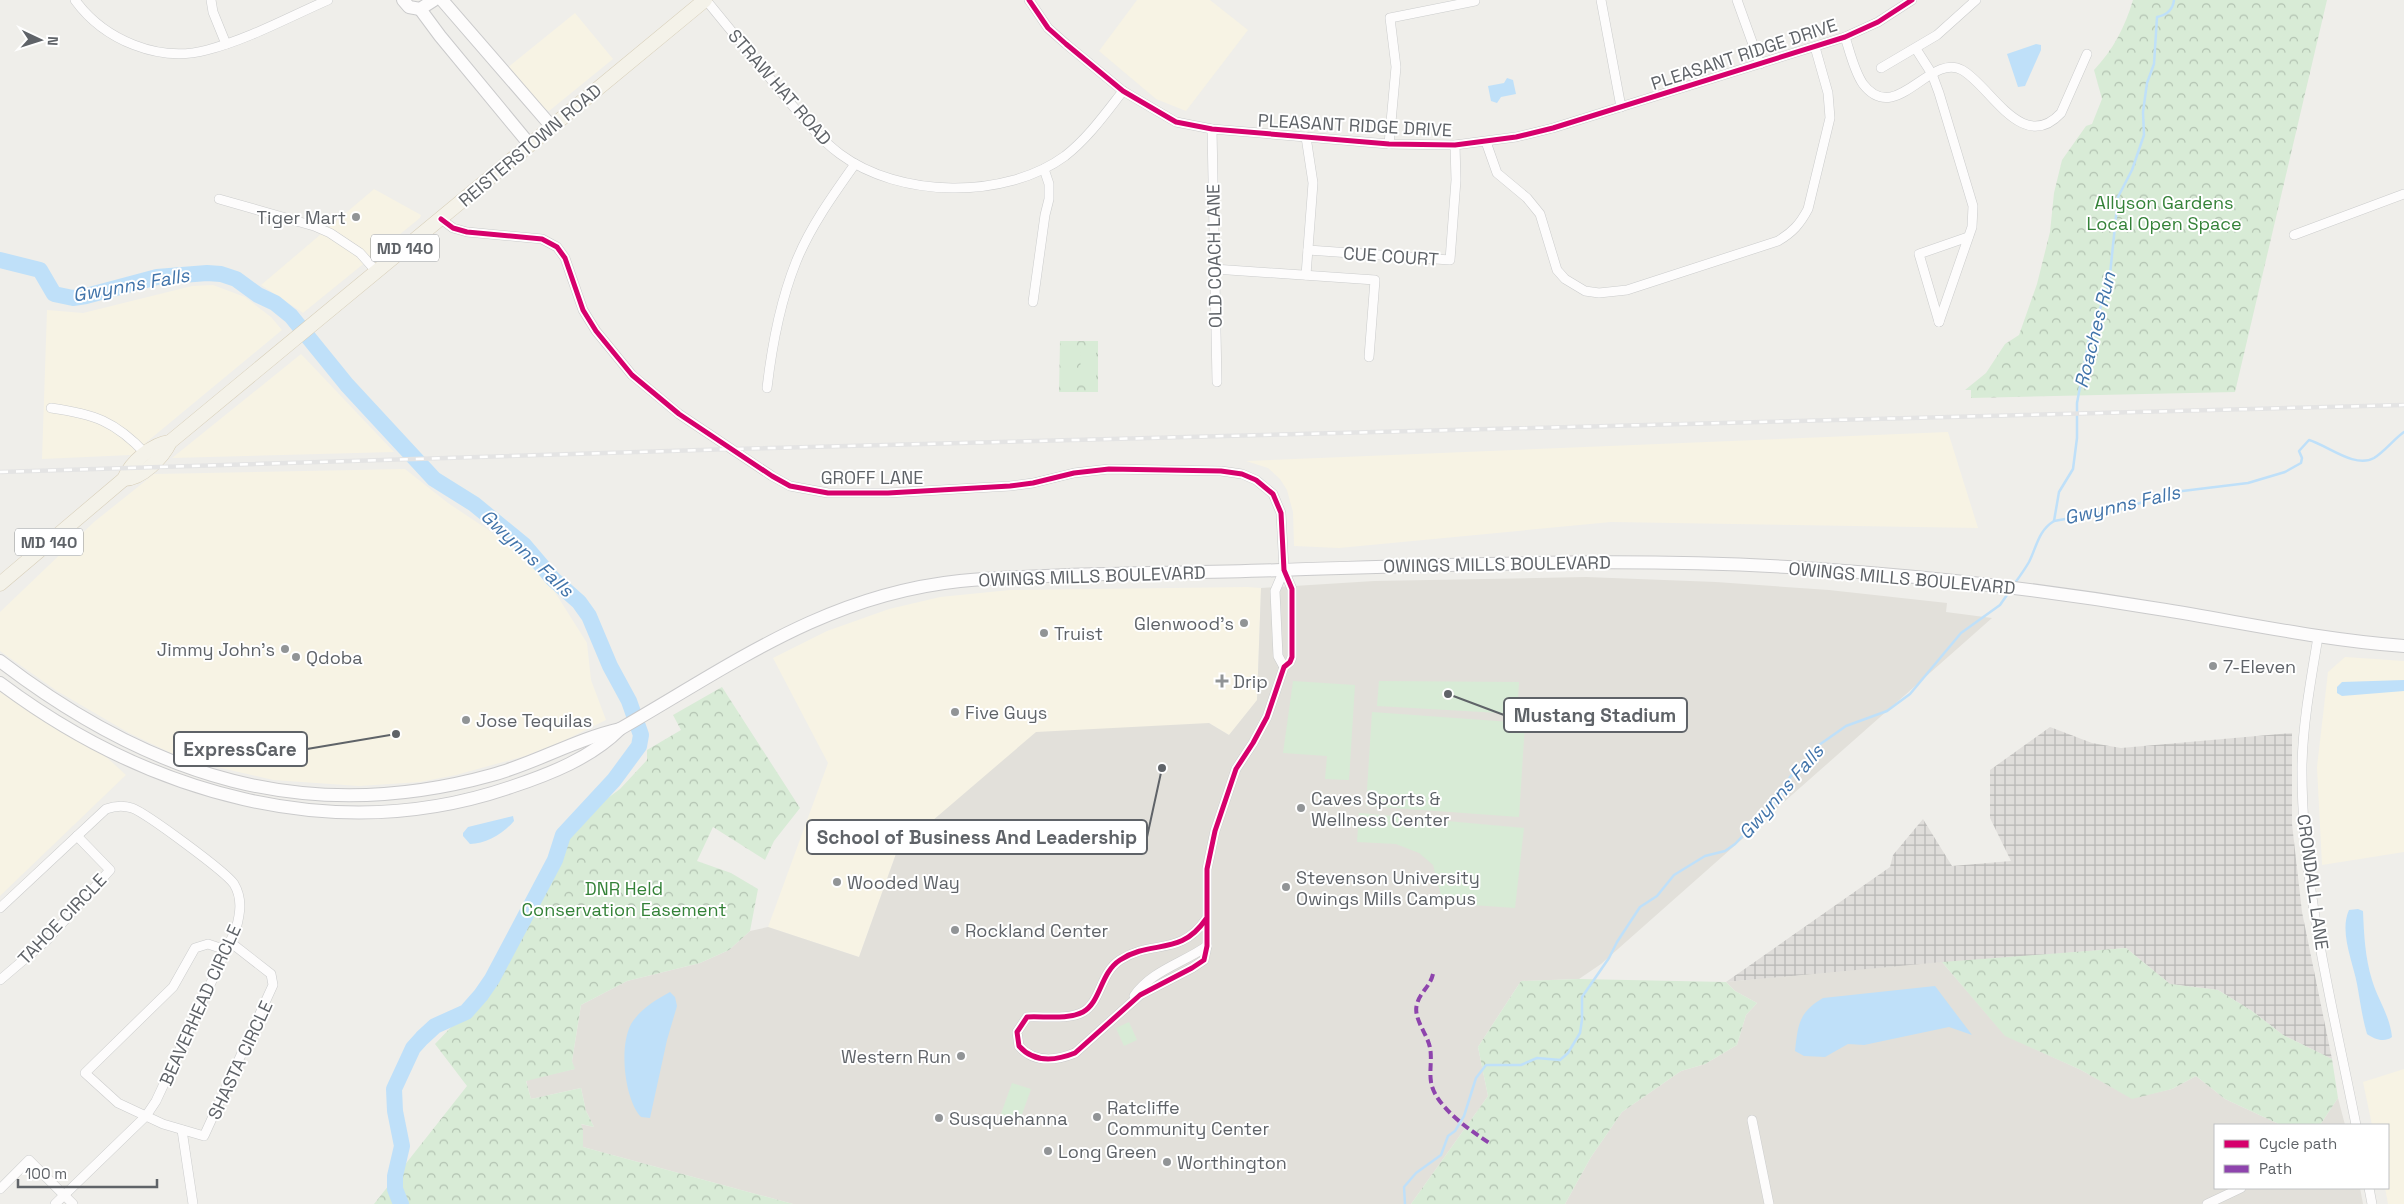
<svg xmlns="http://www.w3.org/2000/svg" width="2404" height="1204" font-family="'Space Grotesk',sans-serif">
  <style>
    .commercial { fill: #f7f3e4 }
    .industrial { fill: url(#industrial-grid) }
    .education { fill: #e2e0da }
    .park { fill: url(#park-crowns) }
    .pitch { fill: #d8ebd6 }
    .water { fill: #bfe0f9 }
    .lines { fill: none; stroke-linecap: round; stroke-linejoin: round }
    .stream { stroke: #bfe0f9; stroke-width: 2.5 }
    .river { stroke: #bfe0f9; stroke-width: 16 }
    .street-casing { stroke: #cbcccc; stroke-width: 10 }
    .secondary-casing { stroke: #cacacb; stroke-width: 14 }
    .primary-casing { stroke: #d7ceb8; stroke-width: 15 }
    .street { stroke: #fdfcfc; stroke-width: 9 }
    .secondary { stroke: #fdfcfc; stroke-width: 12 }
    .primary { stroke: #f4f2e9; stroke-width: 14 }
    .rail-casing { stroke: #e4e4e4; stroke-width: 4.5 }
    .rail { stroke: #fff; stroke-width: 2.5; stroke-dasharray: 8; stroke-linecap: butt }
    .quiet { stroke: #8e44ad; stroke-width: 4; stroke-dasharray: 8 4; stroke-linecap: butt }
    .cycleway-casing { stroke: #fff; stroke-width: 8 }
    .cycleway { stroke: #d6006c; stroke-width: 5 }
    .poi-dot { fill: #919496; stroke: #fff; stroke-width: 2 }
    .labels { text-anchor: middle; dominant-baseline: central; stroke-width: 4; stroke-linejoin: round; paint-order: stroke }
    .shield { fill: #fff; stroke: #8f9295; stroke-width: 1 }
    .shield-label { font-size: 16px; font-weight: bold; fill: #5f6368 }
    .street-label { font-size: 18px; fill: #5f6368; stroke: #fff }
    .park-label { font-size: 18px; fill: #348238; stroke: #fff }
    .poi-label { font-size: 18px; fill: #5f6368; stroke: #fff; text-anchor: start }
    .water-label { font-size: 19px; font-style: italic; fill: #4174aa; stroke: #fff }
    .leader { fill: none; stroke: #5f6368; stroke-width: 2 }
    .callout-dot { fill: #5f6368; stroke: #fff; stroke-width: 2 }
    .callout { fill: #fff; stroke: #5f6368; stroke-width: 2 }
    .callout-label { font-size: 19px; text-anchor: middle; font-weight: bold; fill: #5f6368 }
  </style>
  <defs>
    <pattern id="industrial-grid" width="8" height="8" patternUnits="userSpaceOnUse" patternTransform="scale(1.25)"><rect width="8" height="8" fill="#dfddda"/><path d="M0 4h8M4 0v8" fill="none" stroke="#b8b7b5"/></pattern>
    <pattern id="park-crowns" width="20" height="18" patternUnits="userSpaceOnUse" patternTransform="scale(1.25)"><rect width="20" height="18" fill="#d8ebd6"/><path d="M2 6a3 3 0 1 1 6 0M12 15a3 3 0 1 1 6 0" fill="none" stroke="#b2c2b1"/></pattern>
  </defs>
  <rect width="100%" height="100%" fill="#efeeea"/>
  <g class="commercial">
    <polygon points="1137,0 1210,0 1248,30 1186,111 1156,99 1099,51"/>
    <polygon points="575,13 613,59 549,111 545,109 507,68"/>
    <polygon points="374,189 421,215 420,218 303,313 261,285"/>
    <polygon points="213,285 245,297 271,317 282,330 131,455 42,459 47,310 83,313 192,286"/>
    <polygon points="301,354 394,452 172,458"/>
    <polygon points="1948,432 1978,528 1611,522 1339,548 1294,546 1293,512 1287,490 1280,479 1268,468 1246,461"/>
    <polygon points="405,469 448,503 517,549 551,586 587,643 591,680 606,720 563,741 525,756 456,775 420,782 359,786 273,780 208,765 173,754 129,733 57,691 0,651 0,612 94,522 154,474"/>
    <polygon points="1247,587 1261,588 1257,701 1229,735 1209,723 897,851 859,957 768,927 828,763 773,658 827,631 889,609 940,597 1010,590"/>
    <polygon points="2345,657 2404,661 2404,852 2322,865 2317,767 2328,672"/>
    <polygon points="0,689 100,751 126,775 0,896"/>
    <polygon points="2404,1069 2404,1204 2388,1204 2385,1188 2388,1188 2388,1125 2372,1125 2363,1082"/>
  </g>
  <polygon class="industrial" points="2050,727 2092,743 2121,748 2292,733 2292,824 2302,912 2332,1059 2283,1035 2252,1011 2218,990 2170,984 2126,948 1726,982 1890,867 1893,855 1923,819 1952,866 2011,861 1990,818 1990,770"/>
  <g class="education">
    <polygon points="1586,577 1716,582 1829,590 1947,603 1946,612 1992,618 1601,964 1579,979 1521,981 1478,1047 1488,1096 1411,1204 793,1204 583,1147 583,1130 580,1124 594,1127 586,1111 581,1088 531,1099 526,1080 574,1069 572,1061 581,1005 627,981 700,963 729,950 750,931 768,927 859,957 897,851 1036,732 1209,723 1229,735 1257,700 1261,588 1374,581"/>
    <polygon points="1942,962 2005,1035 2081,1070 2132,1098 2172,1089 2196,1076 2225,1099 2281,1125 2215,1125 2215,1188 2360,1188 2363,1204 1565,1204 1591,1157 1622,1112 1681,1071 1705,1064 1737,1045 1746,1015 1757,1003 1735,991 1726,982"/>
    <polygon points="2338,1098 2345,1125 2320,1125"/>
  </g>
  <g class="park">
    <path d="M2133 0H2327L2235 392 1971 398V390H1965L1986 373 2005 344 2019 335 2037 284 2050 232 2054 193 2062 160 2086 126 2092 124 2102 99 2094 70C2113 50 2125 27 2133 0Z"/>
    <polygon points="1060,341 1098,341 1098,392 1059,392"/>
    <polygon points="722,687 800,808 774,841 765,860 713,827 697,861 731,873 758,889 750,931 729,950 700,963 627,981 581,1005 572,1061 575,1069 526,1081 531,1099 581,1088 586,1111 594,1127 581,1124 583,1130 583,1147 793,1204 374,1204 467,1086 435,1044 472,1005 500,970 547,872 558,835 620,789 647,760 647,750 681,730 673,715"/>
    <polygon points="2126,948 2170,984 2218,990 2252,1011 2283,1035 2332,1059 2338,1098 2320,1125 2281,1125 2225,1099 2196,1076 2172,1089 2132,1099 2081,1070 2005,1036 1942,962"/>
    <polygon points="1579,979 1726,982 1735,991 1757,1003 1746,1015 1737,1045 1705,1064 1681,1071 1622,1112 1591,1157 1565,1204 1411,1204 1488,1096 1478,1047 1521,981"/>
  </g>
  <g class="pitch">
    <rect x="1061" y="349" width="16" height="34"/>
    <polygon points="1081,349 1096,349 1096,383 1080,383"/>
    <polygon points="1293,681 1355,685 1349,780 1325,779 1327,756 1283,753"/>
    <polygon points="1379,681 1519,682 1517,714 1377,706"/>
    <polygon points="1372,712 1525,723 1519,817 1366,806"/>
    <polygon points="1359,813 1524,828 1515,908 1443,903 1433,865 1419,853 1396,844 1357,842"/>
    <polygon points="1129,1022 1137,1040 1124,1046 1116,1028"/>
    <polygon points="1012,1083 1031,1089 1020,1120 1001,1114"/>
  </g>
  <g class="water">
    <polygon points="2036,44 2041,45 2041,50 2025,86 2018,87 2007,54"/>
    <polygon points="1507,78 1513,80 1516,94 1501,97 1497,103 1491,101 1488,86 1504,83"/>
    <polygon points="2404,680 2404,691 2342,696 2337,693 2337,687 2342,682"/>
    <path d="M513 816 514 821C504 833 486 844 470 844L463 836V833L468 827Z"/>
    <path d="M2358 909 2363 911C2364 934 2365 957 2372 980 2378 1000 2390 1016 2392 1037 2384 1043 2374 1039 2367 1034 2362 1017 2360 1000 2357 984 2353 962 2339 932 2349 910Z"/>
    <path d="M1935 986 1972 1035 1949 1027 1864 1045 1848 1044 1825 1057 1804 1056 1795 1051C1798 1024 1799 1012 1823 998Z"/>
    <path d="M670 992 675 997 677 1006 667 1040 650 1118 641 1117C624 1099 618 1042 633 1021 643 1007 656 1000 670 992Z"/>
  </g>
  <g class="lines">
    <g class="stream">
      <path d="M2054 521 2059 492 2073 469 2077 438V403L2089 339 2109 284 2118 197 2132 170 2144 135 2143 112 2147 83 2154 64 2157 17C2167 15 2173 10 2174 0"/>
      <path d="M2015 583C2020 576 2025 569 2029 562 2037 546 2038 531 2054 521L2127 508 2166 493 2248 483 2285 472 2301 463 2302 458 2299 451 2309 440C2327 445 2355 469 2374 458 2385 451 2393 440 2404 432"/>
      <polyline points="1405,1204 1404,1187 1416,1173 1441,1155 1448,1136 1455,1131 1464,1116 1476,1078 1486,1065 1521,1065 1537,1058 1560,1060 1568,1053 1580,1033 1582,1020 1582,997 1609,958 1617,942 1640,907 1657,896 1674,875 1705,856 1725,851 1735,844 1781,796 1790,777 1812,756 1819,745 1846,726 1887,711 1910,694 1961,633 2000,605 2009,592"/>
    </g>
    <polyline class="river" points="0,260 40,270 54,294 73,298 86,296 157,277 207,273 221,274 236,279 258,295 275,303 291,316 347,385 434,479 474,504 524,545 553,579 579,602 589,616 610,666 629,701 641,735 639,746 614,780 563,835 555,860 492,979 481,995 466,1012 435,1026 422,1038 413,1048 394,1089 395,1111 402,1146 395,1176 395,1189 401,1204"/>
    <defs>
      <g id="street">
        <path d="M75 0C104 40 159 63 207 50 249 39 289 17 328 0"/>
        <polyline points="211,0 213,12 226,44"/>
        <path d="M706 0C730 29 754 59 778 88 797 111 816 136 840 154 899 198 1005 200 1065 156 1088 138 1105 114 1123 91"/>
        <polyline points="1029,0 1048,28 1066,44 1123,91 1176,122 1212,129 1389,144 1455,145 1516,137 1553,128 1845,37 1878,22 1912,0"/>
        <polyline points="1601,0 1621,107"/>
        <polyline points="1737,0 1760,64"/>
        <path d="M1845 37C1850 52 1854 71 1863 84 1896 127 1930 52 1962 70 1990 85 2022 155 2061 113L2087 54"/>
        <polyline points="1916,49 1932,74 1939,93 1973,206 1972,227 1939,322"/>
        <polyline points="1881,68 1937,35 1976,0"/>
        <polyline points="1212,129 1217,382"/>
        <path d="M1486 142 1497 173 1527 198 1540 214 1557 270 1565 279 1585 291 1599 293 1627 290 1778 241C1793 232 1800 224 1808 209L1830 118 1828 93 1815 47"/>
        <polyline points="1389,144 1396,67 1390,18 1475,1"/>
        <polyline points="219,199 314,226 330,233 360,253 376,271"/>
        <path d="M441 219 453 228 467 232 542 239 557 247 565 258 583 310 596 331 632 375 679 414 772 476 790 486 828 493H888L1010 486 1033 483 1074 473 1109 469 1221 471 1242 474 1256 480 1273 494 1281 513 1284 570 1292 589V657L1290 662 1284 667 1267 717 1253 743 1236 769 1215 831 1207 869V946L1204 960 1192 968 1140 995 1075 1053C1055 1061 1034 1063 1019 1046L1017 1032 1027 1017C1044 1016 1068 1020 1083 1012 1101 1002 1100 973 1120 960 1152 939 1180 957 1206 919"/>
        <polyline points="2294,235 2404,194"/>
        <polyline points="1308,250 1450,260 1456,180 1455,145"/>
        <polyline points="1214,269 1375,280 1369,357"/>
        <polyline points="1306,275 1313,183 1306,137"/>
        <polyline points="1033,302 1045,215 1049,199 1049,184 1044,169"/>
        <polyline points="1939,322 1919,254 1968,237"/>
        <path d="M767 388C772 345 780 302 796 262 810 227 833 195 855 164"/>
        <path d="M51 408C94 414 115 421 146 454"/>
        <polyline points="1284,570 1275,591 1278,656 1284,667"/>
        <path d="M2318 637C2311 679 2303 722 2302 765 2301 887 2333 1007 2356 1125"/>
        <path d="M0 908 106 809C114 806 123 805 132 808 146 813 226 872 234 884 243 899 240 914 236 929L156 1101 146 1116 55 1204"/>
        <polyline points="226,950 208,944 195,948 173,987 85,1073 118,1103 163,1124 204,1136 273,985 271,974 230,942"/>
        <polyline points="0,980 47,940 110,870 77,836"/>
        <path d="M1134 996C1151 971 1183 963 1207 946"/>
        <polyline points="1752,1120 1769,1204"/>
        <polyline points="182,1130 193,1204"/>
        <polyline points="2369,1188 2372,1204"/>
        <polyline points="0,1189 29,1160 73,1204"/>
        <polyline points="2207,1204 2241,1188"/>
      </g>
      <g id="secondary">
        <polyline points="403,0 409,7 420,9 434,0"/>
        <polyline points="442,0 552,127"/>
        <polyline points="420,9 440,36 530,145"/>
        <path d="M0 661C150 776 305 827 492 775 536 763 576 739 620 729"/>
        <path d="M0 683C147 793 333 848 511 787 550 774 591 758 620 729 733 664 826 595 960 581 1067 572 1174 574 1281 570 1478 564 1674 555 1870 573 1967 581 2063 593 2159 609 2241 622 2321 640 2404 646"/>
      </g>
      <g id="primary">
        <path d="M124 479C142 479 163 457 170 442L705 0"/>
        <path d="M0 584 124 479C131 462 152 444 170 442"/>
      </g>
    </defs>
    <use href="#street" class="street-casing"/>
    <use href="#secondary" class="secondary-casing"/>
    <use href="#primary" class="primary-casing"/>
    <use href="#street" class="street"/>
    <use href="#secondary" class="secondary"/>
    <use href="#primary" class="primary"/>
    <defs>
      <polyline id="rail" points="0,472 733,449 2404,405"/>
    </defs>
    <use href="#rail" class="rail-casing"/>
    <use href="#rail" class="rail"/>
    <path class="quiet" d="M1433 974C1430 987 1420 992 1417 1004 1413 1017 1425 1031 1429 1044 1433 1056 1429 1069 1431 1082 1435 1107 1471 1131 1491 1144"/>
    <defs>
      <g id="cycleway">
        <polyline points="1029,0 1048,28 1066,44 1123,91 1176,122 1212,129 1389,144 1455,145 1516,137 1553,128 1845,37 1878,22 1912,0"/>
        <path d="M441 219 453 228 467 232 542 239 557 247 565 258 583 310 596 331 632 375 679 414 772 476 790 486 828 493H888L1010 486 1033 483 1074 473 1109 469 1221 471 1242 474 1256 480 1273 494 1281 513 1284 570 1292 589V657L1290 662 1284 667 1267 717 1253 743 1236 769 1215 831 1207 869V946L1204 960 1192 968 1140 995 1075 1053C1055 1061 1034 1063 1019 1046L1017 1032 1027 1017C1044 1016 1068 1020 1083 1012 1101 1002 1100 973 1120 960 1152 939 1180 957 1206 919"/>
      </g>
    </defs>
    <use href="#cycleway" class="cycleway-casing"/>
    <use href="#cycleway" class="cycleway"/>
  </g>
  <g class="poi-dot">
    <circle cx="356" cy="217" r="5"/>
    <circle cx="1244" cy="623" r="5"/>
    <circle cx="1044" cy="633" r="5"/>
    <circle cx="285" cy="649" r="5"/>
    <circle cx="296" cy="657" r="5"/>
    <circle cx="2213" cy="666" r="5"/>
    <path d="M1219.5 673.5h5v5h5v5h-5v5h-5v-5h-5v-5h5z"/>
    <circle cx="955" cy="712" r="5"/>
    <circle cx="466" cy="720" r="5"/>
    <circle cx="1301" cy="808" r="5"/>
    <circle cx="837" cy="882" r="5"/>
    <circle cx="1286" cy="887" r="5"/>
    <circle cx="955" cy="930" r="5"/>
    <circle cx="961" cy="1056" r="5"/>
    <circle cx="1097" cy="1117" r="5"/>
    <circle cx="939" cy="1118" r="5"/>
    <circle cx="1048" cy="1151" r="5"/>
    <circle cx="1167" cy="1162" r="5"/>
  </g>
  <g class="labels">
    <g class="shield">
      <rect x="371" y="234.5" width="68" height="27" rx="4"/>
      <rect x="15" y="528.5" width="68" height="27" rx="4"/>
    </g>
    <g class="shield-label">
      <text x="405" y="248">MD 140</text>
      <text x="49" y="542">MD 140</text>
    </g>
    <g class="street-label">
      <text transform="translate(1744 54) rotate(-18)">PLEASANT RIDGE DRIVE</text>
      <text transform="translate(780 87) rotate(49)">STRAW HAT ROAD</text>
      <text transform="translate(1355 125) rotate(3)">PLEASANT RIDGE DRIVE</text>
      <text transform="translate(530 145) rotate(-40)">REISTERSTOWN ROAD</text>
      <text transform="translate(1214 256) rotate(-91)">OLD COACH LANE</text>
      <text transform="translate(1391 256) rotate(4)">CUE COURT</text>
      <text x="872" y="477">GROFF LANE</text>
      <text transform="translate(1497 564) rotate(-1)">OWINGS MILLS BOULEVARD</text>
      <text transform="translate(1092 576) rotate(-2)">OWINGS MILLS BOULEVARD</text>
      <text transform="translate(1902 578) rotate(5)">OWINGS MILLS BOULEVARD</text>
      <text transform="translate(2313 882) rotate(82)">CRONDALL LANE</text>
      <text transform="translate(62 919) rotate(-46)">TAHOE CIRCLE</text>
      <text transform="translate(200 1005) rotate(-66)">BEAVERHEAD CIRCLE</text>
      <text transform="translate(240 1060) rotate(-65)">SHASTA CIRCLE</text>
    </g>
    <g class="park-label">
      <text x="2164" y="202">Allyson Gardens<tspan x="2164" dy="21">Local Open Space</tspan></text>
      <text x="624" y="888">DNR Held<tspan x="624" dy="21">Conservation Easement</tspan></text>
    </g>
    <g class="poi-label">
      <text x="346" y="217" text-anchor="end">Tiger Mart</text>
      <text x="1234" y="623" text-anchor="end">Glenwood's</text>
      <text x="1054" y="633">Truist</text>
      <text x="275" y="649" text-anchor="end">Jimmy John's</text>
      <text x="306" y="657">Qdoba</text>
      <text x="2223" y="666">7-Eleven</text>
      <text x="1233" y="681">Drip</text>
      <text x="965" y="712">Five Guys</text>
      <text x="476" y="720">Jose Tequilas</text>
      <text x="1311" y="798">Caves Sports &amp;<tspan x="1311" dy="21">Wellness Center</tspan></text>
      <text x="1296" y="877">Stevenson University<tspan x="1296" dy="21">Owings Mills Campus</tspan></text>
      <text x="847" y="882">Wooded Way</text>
      <text x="965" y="930">Rockland Center</text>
      <text x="951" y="1056" text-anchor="end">Western Run</text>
      <text x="1107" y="1107">Ratcliffe<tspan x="1107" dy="21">Community Center</tspan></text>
      <text x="949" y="1118">Susquehanna</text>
      <text x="1058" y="1151">Long Green</text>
      <text x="1177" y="1162">Worthington</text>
    </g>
    <g class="water-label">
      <text transform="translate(131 285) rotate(-10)">Gwynns Falls</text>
      <text transform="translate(2095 330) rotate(-76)">Roaches Run</text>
      <text transform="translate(2122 505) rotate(-13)">Gwynns Falls</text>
      <text transform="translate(527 553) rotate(43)">Gwynns Falls</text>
      <text transform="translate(1781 792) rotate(-49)">Gwynns Falls</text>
    </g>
  </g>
  <path class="leader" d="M1448 694L1504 715M396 734L307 749M1162 768L1147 837"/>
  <g class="callout-dot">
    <circle cx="1448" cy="694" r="5"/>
    <circle cx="396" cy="734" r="5"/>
    <circle cx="1162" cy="768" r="5"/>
  </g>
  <g class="callout">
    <rect x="1504" y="698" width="183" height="34" rx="5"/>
    <rect x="174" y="732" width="133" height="34" rx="5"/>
    <rect x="807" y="820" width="340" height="34" rx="5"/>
  </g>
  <g class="callout-label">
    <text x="1595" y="722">Mustang Stadium</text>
    <text x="240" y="756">ExpressCare</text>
    <text x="977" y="844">School of Business And Leadership</text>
  </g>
  <rect x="2214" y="1124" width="175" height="65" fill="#ffffff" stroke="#bfc1c3"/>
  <rect x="2224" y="1140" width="25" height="8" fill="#d6006c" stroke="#bfc1c3"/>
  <text x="2259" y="1149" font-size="15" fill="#5f6368">Cycle path</text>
  <rect x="2224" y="1165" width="25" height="8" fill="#8e44ad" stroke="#bfc1c3"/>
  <text x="2259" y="1174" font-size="15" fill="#5f6368">Path</text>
  <g transform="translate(40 40) rotate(94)" stroke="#ffffff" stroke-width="4" paint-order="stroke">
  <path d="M0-4L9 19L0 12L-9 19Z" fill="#5f6368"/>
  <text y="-8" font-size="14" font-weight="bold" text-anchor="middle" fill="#5f6368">N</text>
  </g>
  <path d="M18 1179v8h139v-8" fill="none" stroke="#5f6368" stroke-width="2.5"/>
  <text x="25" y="1179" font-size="15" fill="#5f6368" stroke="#ffffff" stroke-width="4" paint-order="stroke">100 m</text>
</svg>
